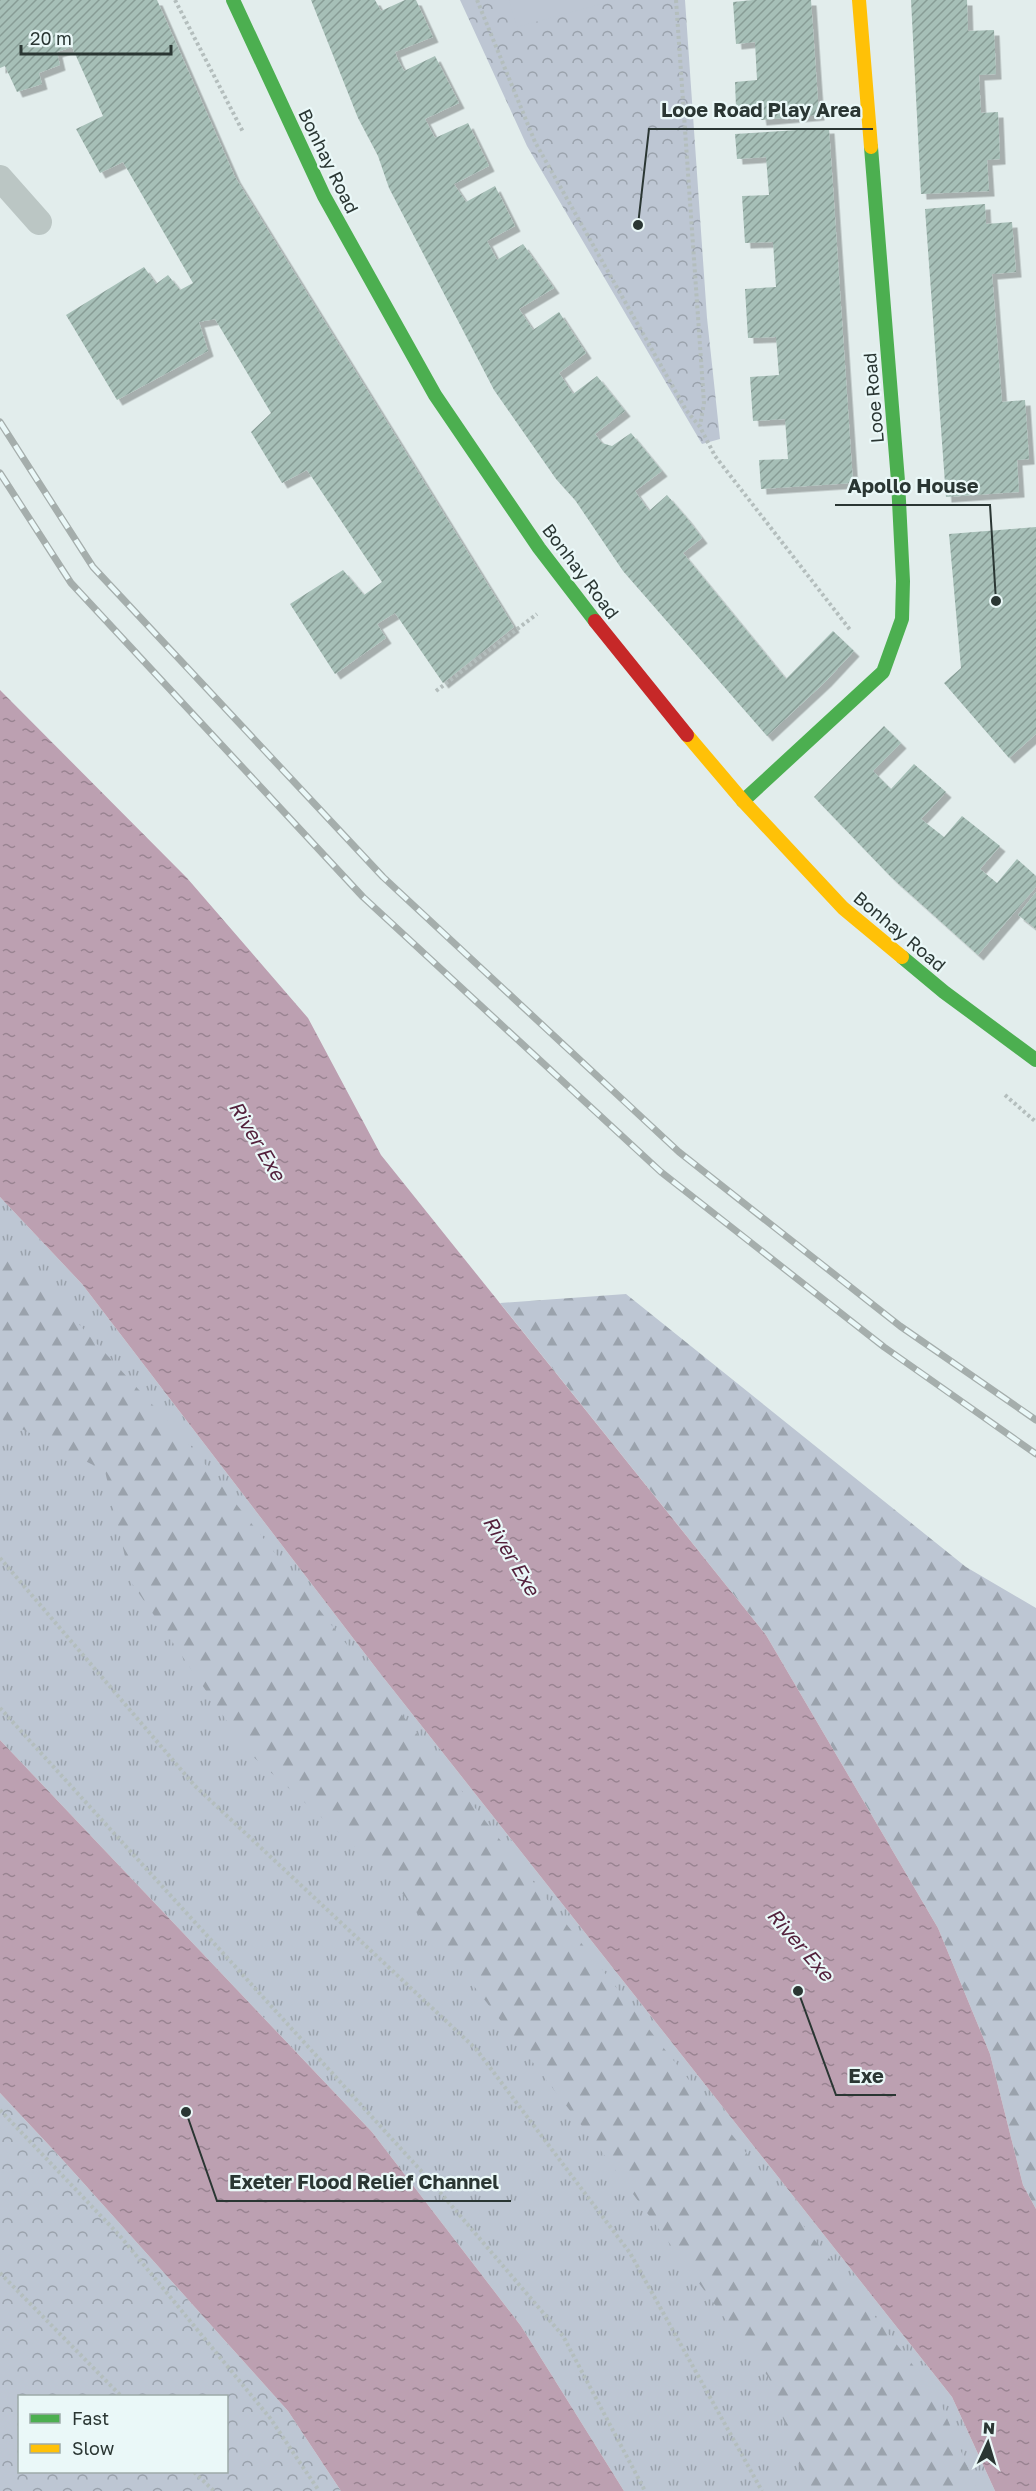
<svg xmlns="http://www.w3.org/2000/svg" width="1036" height="2491" font-family="'Golos Text',sans-serif">
  <style>
    .grass { fill: url(#grass-tufts) }
    .forest { fill: url(#forest-firs) }
    .park { fill: url(#park-crowns); fill-rule: evenodd }
    .pitch { fill: #bdc6d3 }
    .water { fill: url(#water-ripples) }
    .building { fill: url(#building-hatch); filter: url(#shadow) }
    .lines { fill: none; stroke-linecap: round; stroke-linejoin: round }
    .path { stroke: #b4bebd; stroke-width: 4; stroke-dasharray: 3 3; stroke-linecap: butt }
    .lane { stroke: #bbc6c4; stroke-width: 26 }
    .fast { stroke: #4caf50; stroke-width: 14 }
    .slow { stroke: #ffc107; stroke-width: 14 }
    .jam { stroke: #c62828; stroke-width: 14 }
    .rail-casing { stroke: #a5aeac; stroke-width: 7 }
    .rail { stroke: #eaf8f8; stroke-width: 4.5; stroke-dasharray: 14; stroke-linecap: butt }
    .labels { text-anchor: middle; dominant-baseline: central; stroke-width: 4.5; stroke-linejoin: round; paint-order: stroke }
    .street-label { font-size: 18px; fill: #2a3633; stroke: #eaf8f8 }
    .water-label { font-size: 20px; font-style: italic; fill: #54223d; stroke: #eaf8f8 }
    .leader { fill: none; stroke: #2a3633; stroke-width: 2 }
    .callout-dot { fill: #2a3633; stroke: #eaf8f8; stroke-width: 2 }
    .callout-label { font-size: 20px; text-anchor: middle; font-weight: bold; fill: #2a3633; stroke: #eaf8f8; stroke-width: 4.5; stroke-linejoin: round; paint-order: stroke }
  </style>
  <defs>
    <pattern id="grass-tufts" width="24" height="20" patternUnits="userSpaceOnUse" patternTransform="scale(1.5)"><rect width="24" height="20" fill="#bdc6d3"/><path d="M3 7l-1-3M5 7V3M7 7l1-3M15 17l-1-3M17 17v-4M19 17l1-3" fill="none" stroke="#9aa2ac"/></pattern>
    <pattern id="forest-firs" width="22" height="20" patternUnits="userSpaceOnUse" patternTransform="scale(1.5)"><rect width="22" height="20" fill="#bdc6d3"/><path d="M5 1l3.5 6h-7zM16 11l3.5 6h-7z" fill="#9aa2ac"/></pattern>
    <pattern id="park-crowns" width="20" height="18" patternUnits="userSpaceOnUse" patternTransform="scale(1.5)"><rect width="20" height="18" fill="#bdc6d3"/><path d="M2 6a3 3 0 1 1 6 0M12 15a3 3 0 1 1 6 0" fill="none" stroke="#9aa2ac"/></pattern>
    <pattern id="water-ripples" width="26" height="14" patternUnits="userSpaceOnUse" patternTransform="scale(1.5)"><rect width="26" height="14" fill="#bca0b1"/><path d="M2 4q2-2 4 0t4 0M15 11q2-2 4 0t4 0" fill="none" stroke="#998391"/></pattern>
    <pattern id="building-hatch" width="6" height="6" patternUnits="userSpaceOnUse" patternTransform="scale(1.5)"><rect width="6" height="6" fill="#a6bfb7"/><path d="M-1 1l2-2M0 6l6-6M5 7l2-2" fill="none" stroke="#879c95"/></pattern>
    <filter id="shadow"><feDropShadow dx="5.5" dy="5.5" stdDeviation="0" flood-color="#0004"/></filter>
  </defs>
  <rect width="100%" height="100%" fill="#e2edec"/>
  <polygon class="grass" points="0,1197 82,1284 379,1672 952,2397 995,2491 624,2491 521,2326 372,2132 0,1740"/>
  <g class="forest">
    <polygon points="0,1238 193,1449 938,2397 978,2491 808,2491 769,2378 602,2152 392,1880 249,1753 131,1582 105,1471 0,1418"/>
    <polygon points="626,1294 966,1567 1036,1608 1036,2209 1023,2185 990,2054 938,1928 766,1635 500,1303"/>
  </g>
  <g class="park">
    <polygon points="460,0 685,0 707,318 720,439 702,444 527,146"/>
    <path d="M0 2093 61 2158 288 2411 341 2491H0ZM20 2396H226V2472H20Z"/>
  </g>
  <polygon class="pitch" points="509,0 616,0 517,27"/>
  <g class="water">
    <polygon points="0,690 187,878 308,1018 381,1155 766,1635 938,1928 990,2054 1023,2185 1036,2209 1036,2491 995,2491 952,2397 379,1672 82,1284 0,1197"/>
    <polygon points="0,1740 372,2132 521,2326 624,2491 341,2491 288,2411 61,2158 0,2093"/>
  </g>
  <g class="building">
    <polygon points="0,0 157,0 235,177 514,627 443,683 395,613 377,624 386,638 335,674 290,604 343,570 364,595 382,582 307,470 282,483 251,432 271,413 215,319 199,322 208,351 117,400 66,315 144,267 156,284 168,275 180,290 193,283 123,162 100,173 76,129 103,116 72,47 57,52 60,65 39,73 42,84 17,92 5,66 0,68"/>
    <polygon points="311,0 375,0 381,11 405,0 416,0 433,37 395,52 398,60 404,71 435,56 459,103 425,119 435,138 468,123 489,166 454,184 466,202 495,186 515,226 487,241 497,260 523,244 554,288 519,309 533,330 559,312 586,353 559,373 573,394 597,376 625,411 595,434 602,443 612,446 631,433 662,471 635,491 649,511 667,495 686,517 702,538 683,553 786,679 833,631 854,651 826,681 767,736 623,571 575,500 556,479 494,390 389,188 378,156 358,118"/>
    <polygon points="753,0 811,0 819,115 761,120 759,105 736,107 735,82 757,80 755,42 736,44 733,2"/>
    <polygon points="911,0 967,0 968,31 994,30 996,74 979,75 981,113 998,112 1000,159 987,160 989,191 921,194"/>
    <polygon points="829,128 853,483 761,489 759,460 788,459 785,419 753,421 750,377 779,375 776,337 748,338 745,289 776,287 773,242 745,243 742,196 769,195 766,157 737,159 735,134"/>
    <polygon points="985,204 986,224 1012,222 1016,272 992,274 1002,402 1025,400 1029,459 1017,460 1019,492 946,497 925,209"/>
    <polygon points="1036,527 1036,734 1009,758 944,683 961,668 949,534"/>
    <polygon points="884,726 901,743 873,771 891,789 914,764 946,792 921,819 944,837 962,816 1000,846 980,869 997,883 1017,859 1036,876 1036,887 978,955 891,877 814,797"/>
    <polygon points="1036,892 1036,929 1018,915"/>
  </g>
  <g class="lines">
    <g class="path">
      <polyline points="175,0 243,132"/>
      <polyline points="477,0 535,142 686,410 700,427 715,456 851,631"/>
      <polyline points="676,0 704,403 700,426"/>
      <polyline points="436,691 537,614"/>
      <polyline points="1005,1095 1036,1122"/>
      <polyline points="0,1558 195,1786 476,2049 630,2253 762,2491"/>
      <polyline points="0,1708 433,2184 563,2336 645,2491"/>
      <polyline points="0,2110 120,2236 270,2418 319,2491"/>
      <polyline points="0,2273 121,2396"/>
      <polyline points="194,2472 214,2491"/>
    </g>
    <polyline class="lane" points="0,178 39,222"/>
    <g class="fast">
      <polyline points="233,0 324,196 435,395 539,548 595,621"/>
      <polyline points="743,801 883,672 902,619 903,581 898,481 871,147"/>
      <polyline points="902,957 944,992 1036,1060"/>
    </g>
    <g class="slow">
      <polyline points="859,0 871,147"/>
      <polyline points="687,735 743,801 843,908 902,957"/>
    </g>
    <polyline class="jam" points="595,621 687,735"/>
    <defs>
      <g id="rail">
        <polyline points="0,422 93,567 383,877 679,1152 900,1326 1036,1420"/>
        <polyline points="0,473 71,583 363,897 661,1172 884,1347 1036,1454"/>
      </g>
    </defs>
    <use href="#rail" class="rail-casing"/>
    <use href="#rail" class="rail"/>
  </g>
  <g class="labels">
    <g class="street-label">
      <text transform="translate(329 161) rotate(64)">Bonhay Road</text>
      <text transform="translate(873 398) rotate(-95)">Looe Road</text>
      <text transform="translate(581 571) rotate(53)">Bonhay Road</text>
      <text transform="translate(900 931) rotate(40)">Bonhay Road</text>
    </g>
    <g class="water-label">
      <text transform="translate(258 1140) rotate(59)">River Exe</text>
      <text transform="translate(512 1555) rotate(59)">River Exe</text>
      <text transform="translate(801 1944) rotate(49)">River Exe</text>
    </g>
  </g>
  <path class="leader" d="M638 225L649 129H873M996 601L990 505H835M798 1991L836 2095H896M186 2112L217 2201H511"/>
  <g class="callout-dot">
    <circle cx="638" cy="225" r="6"/>
    <circle cx="996" cy="601" r="6"/>
    <circle cx="798" cy="1991" r="6"/>
    <circle cx="186" cy="2112" r="6"/>
  </g>
  <g class="callout-label">
    <text x="761" y="117">Looe Road Play Area</text>
    <text x="913" y="493">Apollo House</text>
    <text x="866" y="2083">Exe</text>
    <text x="364" y="2189">Exeter Flood Relief Channel</text>
  </g>
  <rect x="18" y="2395" width="210" height="78" fill="#eaf8f8" stroke="#9daaa9" stroke-width="1.5"/>
  <rect x="30" y="2414" width="30" height="9" fill="#4caf50" stroke="#9daaa9" stroke-width="1.5"/>
  <text x="72" y="2425" font-size="18" fill="#2a3633">Fast</text>
  <rect x="30" y="2444" width="30" height="9" fill="#ffc107" stroke="#9daaa9" stroke-width="1.5"/>
  <text x="72" y="2455" font-size="18" fill="#2a3633">Slow</text>
  <g transform="translate(988 2443) rotate(4)" stroke="#eaf8f8" stroke-width="4.5" paint-order="stroke">
  <path d="M0-4.5L10 22L0 15L-10 22Z" fill="#2a3633"/>
  <text y="-9" font-size="16" font-weight="bold" text-anchor="middle" fill="#2a3633">N</text>
  </g>
  <path d="M21 45v9h150v-9" fill="none" stroke="#2a3633" stroke-width="3"/>
  <text x="30" y="45" font-size="18" fill="#2a3633" stroke="#eaf8f8" stroke-width="4.5" paint-order="stroke">20 m</text>
</svg>
